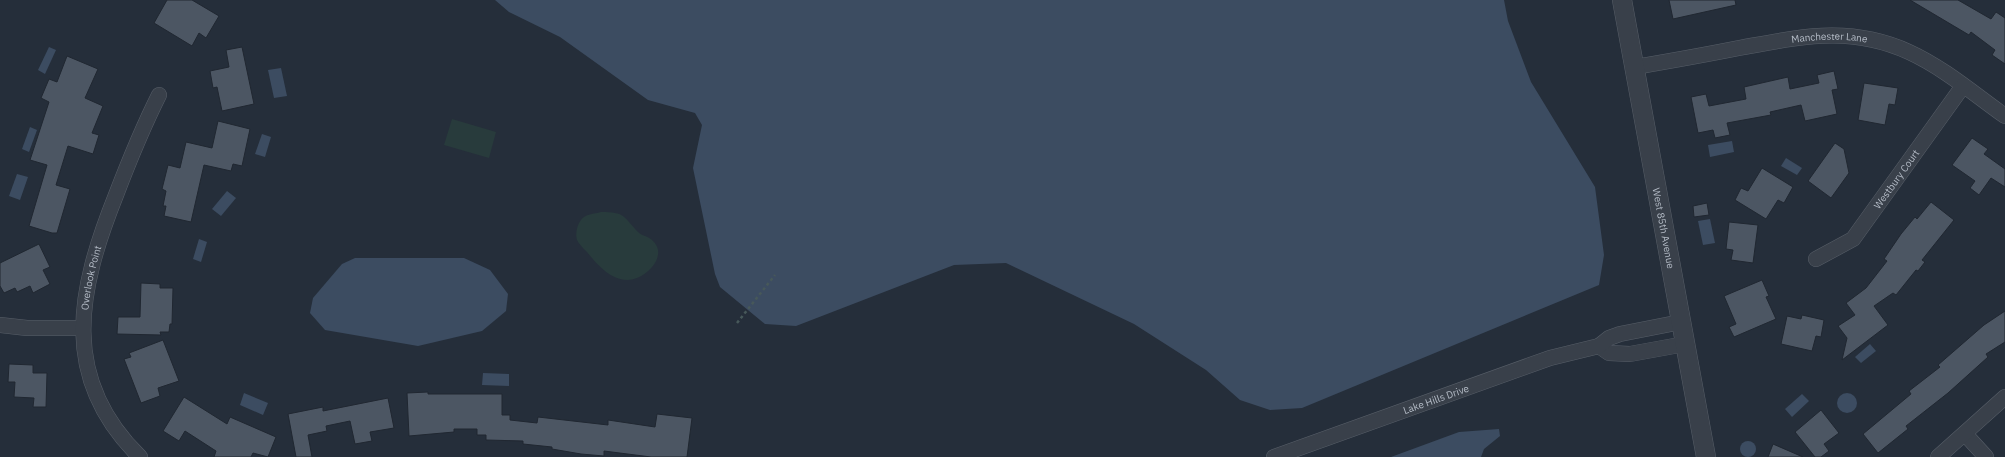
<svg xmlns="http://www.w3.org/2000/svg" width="2005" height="457" font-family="'IBM Plex Sans',sans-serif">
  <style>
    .green { fill: #283b3c }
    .water { fill: #3c4c61 }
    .building { fill: #4c5663; stroke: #202731 }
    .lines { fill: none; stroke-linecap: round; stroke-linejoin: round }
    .minor-casing { stroke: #575e68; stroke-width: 16 }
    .tertiary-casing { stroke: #575e68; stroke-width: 20 }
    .path { stroke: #47585a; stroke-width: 2.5; stroke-dasharray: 3 3; stroke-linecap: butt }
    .minor { stroke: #39404a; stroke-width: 15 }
    .tertiary { stroke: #39404a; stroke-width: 19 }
    .labels { text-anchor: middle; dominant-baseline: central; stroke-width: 3; stroke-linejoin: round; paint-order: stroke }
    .street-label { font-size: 10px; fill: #b4bbc6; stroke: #1e252f }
  </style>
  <rect width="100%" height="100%" fill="#252e3a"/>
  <g class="green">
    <polygon points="452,119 496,132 489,158 444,145"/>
    <path d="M601 212C625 212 623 216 638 232 642 236 648 236 652 240 667 253 652 272 637 278 616 286 599 267 587 252 584 249 579 244 577 240 575 234 577 225 581 220 585 214 594 214 601 212Z"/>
  </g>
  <g class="water">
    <polygon points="495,0 1504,0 1508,21 1531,82 1595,187 1604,255 1599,285 1302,408 1270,410 1240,400 1206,370 1134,324 1006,263 954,265 796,326 765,324 720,287 715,274 693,168 702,125 695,113 648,100 560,37 509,12"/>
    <polygon points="49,47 56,50 45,74 38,70"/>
    <polygon points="281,68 287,96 274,98 268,70"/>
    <polygon points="30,127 37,130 29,152 22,149"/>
    <polygon points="262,134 271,137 265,157 255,154"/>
    <polygon points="1732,141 1734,152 1710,157 1708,145"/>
    <polygon points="1786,158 1802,168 1797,175 1781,166"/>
    <polygon points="17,174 28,177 20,200 9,196"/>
    <polygon points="227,191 236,198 221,216 212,209"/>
    <polygon points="1710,219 1715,243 1703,245 1698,221"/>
    <polygon points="199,239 207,242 201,262 193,259"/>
    <polygon points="355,258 464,258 490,270 508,294 506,311 482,331 418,346 325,330 310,313 313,298 342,264"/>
    <polygon points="1870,344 1876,351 1861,363 1855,357"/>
    <polygon points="483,373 509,374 509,386 482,385"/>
    <polygon points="244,393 268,403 263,415 240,405"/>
    <circle cx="1847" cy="403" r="10"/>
    <polygon points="1802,394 1809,401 1792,417 1785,409"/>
    <polygon points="1499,429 1500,436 1484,449 1481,457 1391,457 1459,432"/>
    <circle cx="1748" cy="449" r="8"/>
  </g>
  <g class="building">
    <polygon points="167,0 192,0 219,16 206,38 199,33 192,46 154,23"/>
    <polygon points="1669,0 1735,0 1736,5 1673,19"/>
    <polygon points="1910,0 1958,0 1991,19 1996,12 2005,18 2005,64 1992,55 1995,50 1971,32 1969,35"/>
    <polygon points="242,47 254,104 222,111 217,87 213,88 210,71 229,67 226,50"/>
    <polygon points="67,56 98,69 85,98 103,106 92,133 99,135 93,154 68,146 56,185 70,189 57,233 52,233 29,226 47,165 30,160 49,102 41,98 49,79 57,82"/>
    <polygon points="1834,71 1838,89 1832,90 1837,114 1805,121 1801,105 1770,112 1771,115 1727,123 1730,135 1715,138 1713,130 1698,133 1691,97 1706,94 1709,106 1746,99 1744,87 1788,77 1790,89 1819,83 1817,75"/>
    <polygon points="1864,83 1898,88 1895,105 1889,104 1885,125 1858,120"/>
    <polygon points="218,121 250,129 242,166 233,164 231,171 204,165 191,222 164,216 166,206 163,206 166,191 162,189 168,165 180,168 186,142 212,148"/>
    <polygon points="1972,138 1988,149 1984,154 2005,169 2005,187 1991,178 1979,195 1970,188 1975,181 1952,165"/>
    <polygon points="1835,143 1844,149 1849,173 1831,198 1808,181"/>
    <polygon points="1762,168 1793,187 1784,203 1778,200 1766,219 1735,200 1741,188 1748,191"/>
    <polygon points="1931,202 1954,220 1922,260 1925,262 1918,271 1916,270 1896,295 1893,293 1874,306 1888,325 1842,360 1847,338 1838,326 1855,315 1846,303 1866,288 1887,261 1884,259 1901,234 1915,217 1917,219"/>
    <polygon points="1707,203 1709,215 1694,217 1693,206"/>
    <polygon points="1729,222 1758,225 1753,263 1731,260 1733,250 1726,249"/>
    <polygon points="39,244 50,267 43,270 50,284 33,293 30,286 17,292 15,288 4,293 0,286 0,263"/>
    <polygon points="1762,280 1769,296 1766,297 1776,319 1734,337 1729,327 1736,324 1724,296"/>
    <polygon points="141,283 160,284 160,288 173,288 172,324 170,324 169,332 160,332 161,335 117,334 118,317 140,317"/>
    <polygon points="2005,311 2005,342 1986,354 1988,357 1948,393 1906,426 1908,429 1878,453 1863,434 1911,394 1909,391 1940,367 1938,365 1984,325"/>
    <polygon points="1802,315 1824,320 1821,337 1816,336 1812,351 1781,344 1787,316 1801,319"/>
    <polygon points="163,340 179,381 158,388 160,396 141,403 124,359 131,357 129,353"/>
    <polygon points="9,364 33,365 33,373 47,373 46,407 33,407 34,398 14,397 15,382 8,382"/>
    <polygon points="428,392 428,394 502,394 502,415 510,415 510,420 537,423 538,417 608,425 608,420 655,427 657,414 692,418 687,457 651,457 604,451 604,456 581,454 552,449 552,447 523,444 523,441 486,440 486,435 477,435 477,429 454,429 454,432 409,436 407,393"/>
    <polygon points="184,397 227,424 230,417 276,437 268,457 253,453 251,457 214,457 216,451 185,431 179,441 163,431"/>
    <polygon points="388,398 394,428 370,432 372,441 355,444 350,421 326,426 327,431 308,435 312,457 296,457 288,414 323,407 323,411"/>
    <polygon points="1821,410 1839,433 1824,444 1829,451 1821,457 1815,457 1795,432"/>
    <polygon points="1773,444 1803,457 1768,457"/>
  </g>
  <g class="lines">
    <defs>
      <g id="minor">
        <path id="s1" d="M1635 67C1670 61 1704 55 1739 48 1801 37 1849 25 1909 52 1944 68 1974 94 2005 116"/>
        <path id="s2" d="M1816 259 1853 239 1963 86"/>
        <polyline points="0,325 27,328 82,328"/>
        <polyline points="1599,346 1609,353 1630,354 1685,344"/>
        <polyline points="1965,434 1986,457"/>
        <path id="s3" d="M140 457C59 378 78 290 116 195 129 161 143 127 159 95"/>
        <path id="s4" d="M1274 457 1550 358 1599 346 1609 338 1620 334 1681 322"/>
        <polyline points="1938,457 2005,397"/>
      </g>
      <g id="tertiary">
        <path id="s5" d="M1622 0 1706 457"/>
      </g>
    </defs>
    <use href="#minor" class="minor-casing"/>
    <use href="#tertiary" class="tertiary-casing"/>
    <polyline class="path" points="737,323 775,275"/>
    <use href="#minor" class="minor"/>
    <use href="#tertiary" class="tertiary"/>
  </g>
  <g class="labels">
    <g class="street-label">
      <text stroke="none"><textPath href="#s1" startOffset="197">Manchester Lane</textPath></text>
      <text stroke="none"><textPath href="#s2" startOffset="116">Westbury Court</textPath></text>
      <text stroke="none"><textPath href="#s5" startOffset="232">West 85th Avenue</textPath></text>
      <text stroke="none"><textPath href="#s3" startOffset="196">Overlook Point</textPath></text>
      <text stroke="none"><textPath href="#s4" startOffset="172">Lake Hills Drive</textPath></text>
    </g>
  </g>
</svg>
